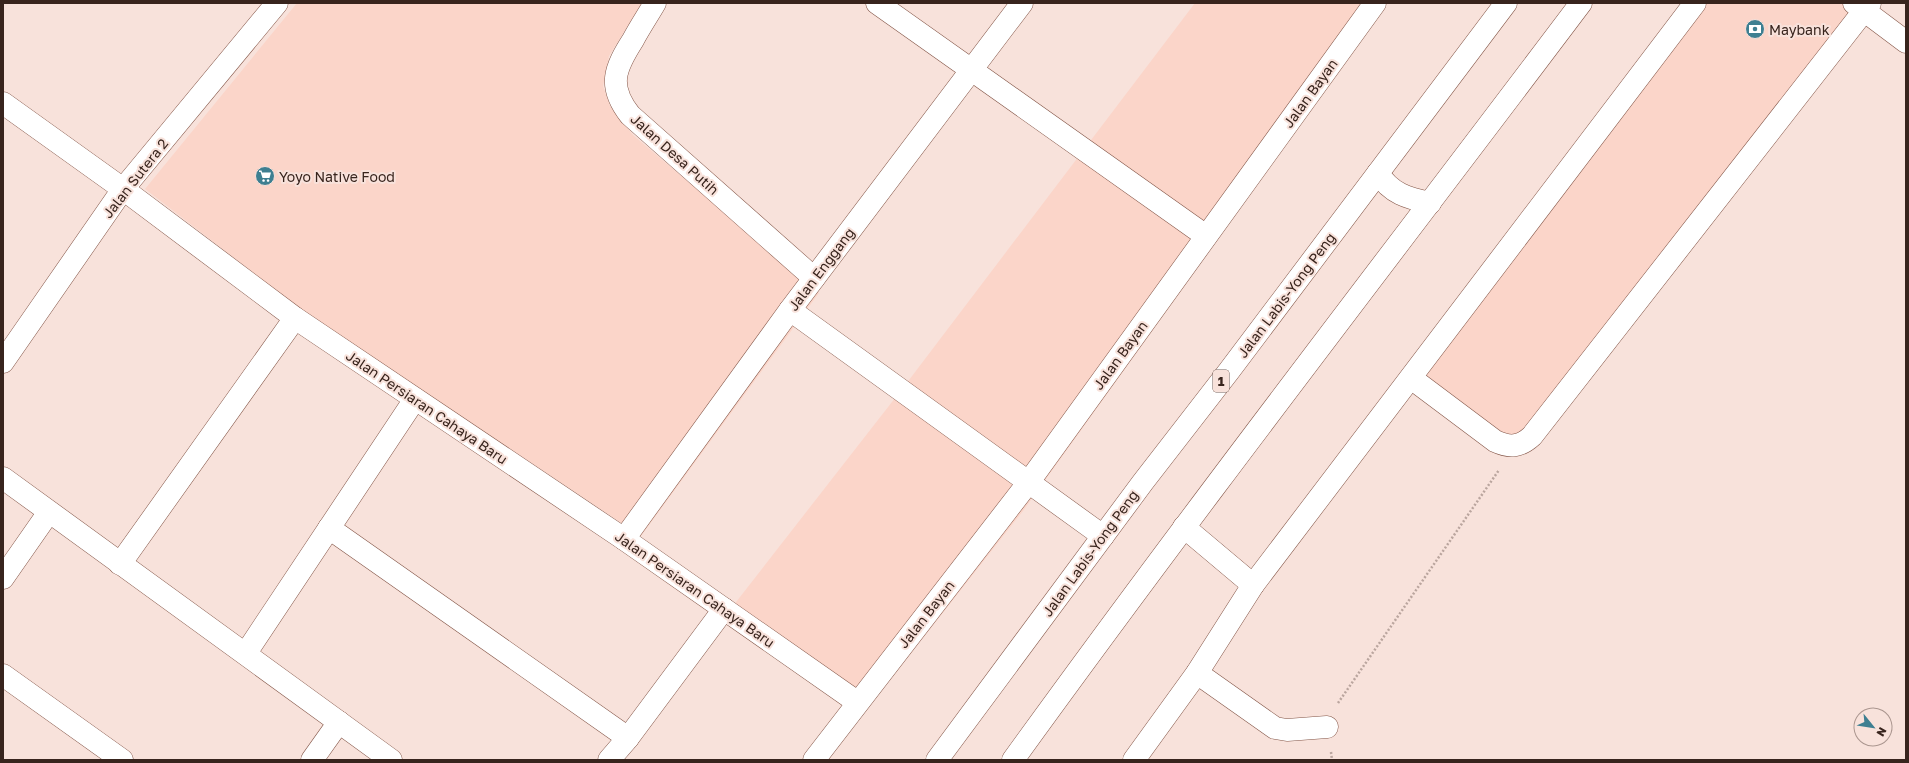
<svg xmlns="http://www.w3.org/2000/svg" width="1909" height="763" font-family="'Golos Text',sans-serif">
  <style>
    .built { fill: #fbd5c9 }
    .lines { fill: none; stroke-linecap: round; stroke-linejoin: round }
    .minor-casing { stroke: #845648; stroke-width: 23 }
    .highway-casing { stroke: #845648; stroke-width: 23 }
    .path { stroke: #baa59e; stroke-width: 2.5; stroke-dasharray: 2 2; stroke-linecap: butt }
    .minor { stroke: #fff; stroke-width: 22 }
    .highway { stroke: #fff; stroke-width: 22 }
    .labels { text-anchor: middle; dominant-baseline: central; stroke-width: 4; stroke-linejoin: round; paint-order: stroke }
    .shield { fill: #f8e2db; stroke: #725d56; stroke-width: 1 }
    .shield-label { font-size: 13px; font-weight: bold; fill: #38241d }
    .poi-label { font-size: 14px; fill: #38241d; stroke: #f8e2db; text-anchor: start }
    .street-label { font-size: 14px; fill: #38241d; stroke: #f8e2db }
  </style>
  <rect width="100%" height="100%" fill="#f8e2db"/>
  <g class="built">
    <polygon points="297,3 642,3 609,56 603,86 610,106 633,135 819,293 641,536 299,308 145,189"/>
    <polygon points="1195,3 1387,3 1023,511 860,718 722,620 906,384"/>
    <polygon points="1682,3 1878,3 1522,452 1399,380"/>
  </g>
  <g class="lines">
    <defs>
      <g id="minor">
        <path d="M655 3C648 15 640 27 633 40 615 68 607 86 630 115L814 278"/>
        <polyline points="877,3 1206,236"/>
        <polyline points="1854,3 1906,42"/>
        <polyline points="3,103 123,189 295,318 624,539 857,702"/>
        <polyline points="790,310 1103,536"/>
        <polyline points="3,362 123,189 277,3"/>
        <path d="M1411 378 1495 441C1510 448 1520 447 1532 436L1870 3"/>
        <polyline points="3,478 391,760"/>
        <polyline points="1184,527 1253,585"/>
        <polyline points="329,528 628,738"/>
        <polyline points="624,539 790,310 1022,3"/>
        <polyline points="120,564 295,318"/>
        <polyline points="3,578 49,512"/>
        <polyline points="246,653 415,399"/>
        <polyline points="1197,673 1275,728 1287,730 1327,727"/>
        <polyline points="3,675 122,760"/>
        <polyline points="312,760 339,722"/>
        <polyline points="609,760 628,738 724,609"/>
        <polyline points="814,760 1028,483 1375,3"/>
        <polyline points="1134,760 1197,673 1253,585 1695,3"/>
      </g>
      <g id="highway">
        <path d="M1378 173C1391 194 1408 198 1430 203"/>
        <polyline points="937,760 1143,482 1229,371 1506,3"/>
        <path d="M1013 760C1198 504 1391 255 1581 3"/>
      </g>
    </defs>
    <use href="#minor" class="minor-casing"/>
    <use href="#highway" class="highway-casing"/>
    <g class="path">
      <polyline points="1338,703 1499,470"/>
      <polyline points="1331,752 1332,760"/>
    </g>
    <use href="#minor" class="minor"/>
    <use href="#highway" class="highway"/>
  </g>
  <defs>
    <symbol id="bank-disc" viewBox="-11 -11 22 22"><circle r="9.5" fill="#3e7f91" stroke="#f8e2db"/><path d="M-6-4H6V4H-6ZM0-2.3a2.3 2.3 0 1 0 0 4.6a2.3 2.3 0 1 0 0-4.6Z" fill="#fff"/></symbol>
    <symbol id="supermarket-disc" viewBox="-11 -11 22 22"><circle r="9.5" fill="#3e7f91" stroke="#f8e2db"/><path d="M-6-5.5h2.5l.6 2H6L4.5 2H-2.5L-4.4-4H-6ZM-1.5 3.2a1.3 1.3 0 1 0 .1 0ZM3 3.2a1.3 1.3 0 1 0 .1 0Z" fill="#fff"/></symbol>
  </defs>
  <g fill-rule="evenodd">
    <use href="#bank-disc" x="1744" y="18" width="22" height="22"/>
    <use href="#supermarket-disc" x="254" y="165" width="22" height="22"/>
  </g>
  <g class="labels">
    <rect class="shield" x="1213" y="370" width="16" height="22" rx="3"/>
    <g class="shield-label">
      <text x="1221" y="381">1</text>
    </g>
    <g class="poi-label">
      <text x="1769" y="29">Maybank</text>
      <text x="279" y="176">Yoyo Native Food</text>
    </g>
    <g class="street-label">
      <text transform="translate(1310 93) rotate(-54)">Jalan Bayan</text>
      <text transform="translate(675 154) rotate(42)">Jalan Desa Putih</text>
      <text transform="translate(135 178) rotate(-52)">Jalan Sutera 2</text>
      <text transform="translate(821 269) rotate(-53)">Jalan Enggang</text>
      <text transform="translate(1286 295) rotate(-53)">Jalan Labis-Yong Peng</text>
      <text transform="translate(1120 355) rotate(-54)">Jalan Bayan</text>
      <text transform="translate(427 407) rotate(34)">Jalan Persiaran Cahaya Baru</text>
      <text transform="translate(1090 553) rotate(-54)">Jalan Labis-Yong Peng</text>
      <text transform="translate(695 589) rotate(35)">Jalan Persiaran Cahaya Baru</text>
      <text transform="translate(926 614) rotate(-52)">Jalan Bayan</text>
    </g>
  </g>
  <rect width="1909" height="763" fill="none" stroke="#38241d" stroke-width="8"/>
  <g transform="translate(1873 727) rotate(120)"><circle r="19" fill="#f8e2db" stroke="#ab968f"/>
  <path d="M0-3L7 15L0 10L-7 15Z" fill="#3e7f91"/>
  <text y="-6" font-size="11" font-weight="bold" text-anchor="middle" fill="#38241d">N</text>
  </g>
</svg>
